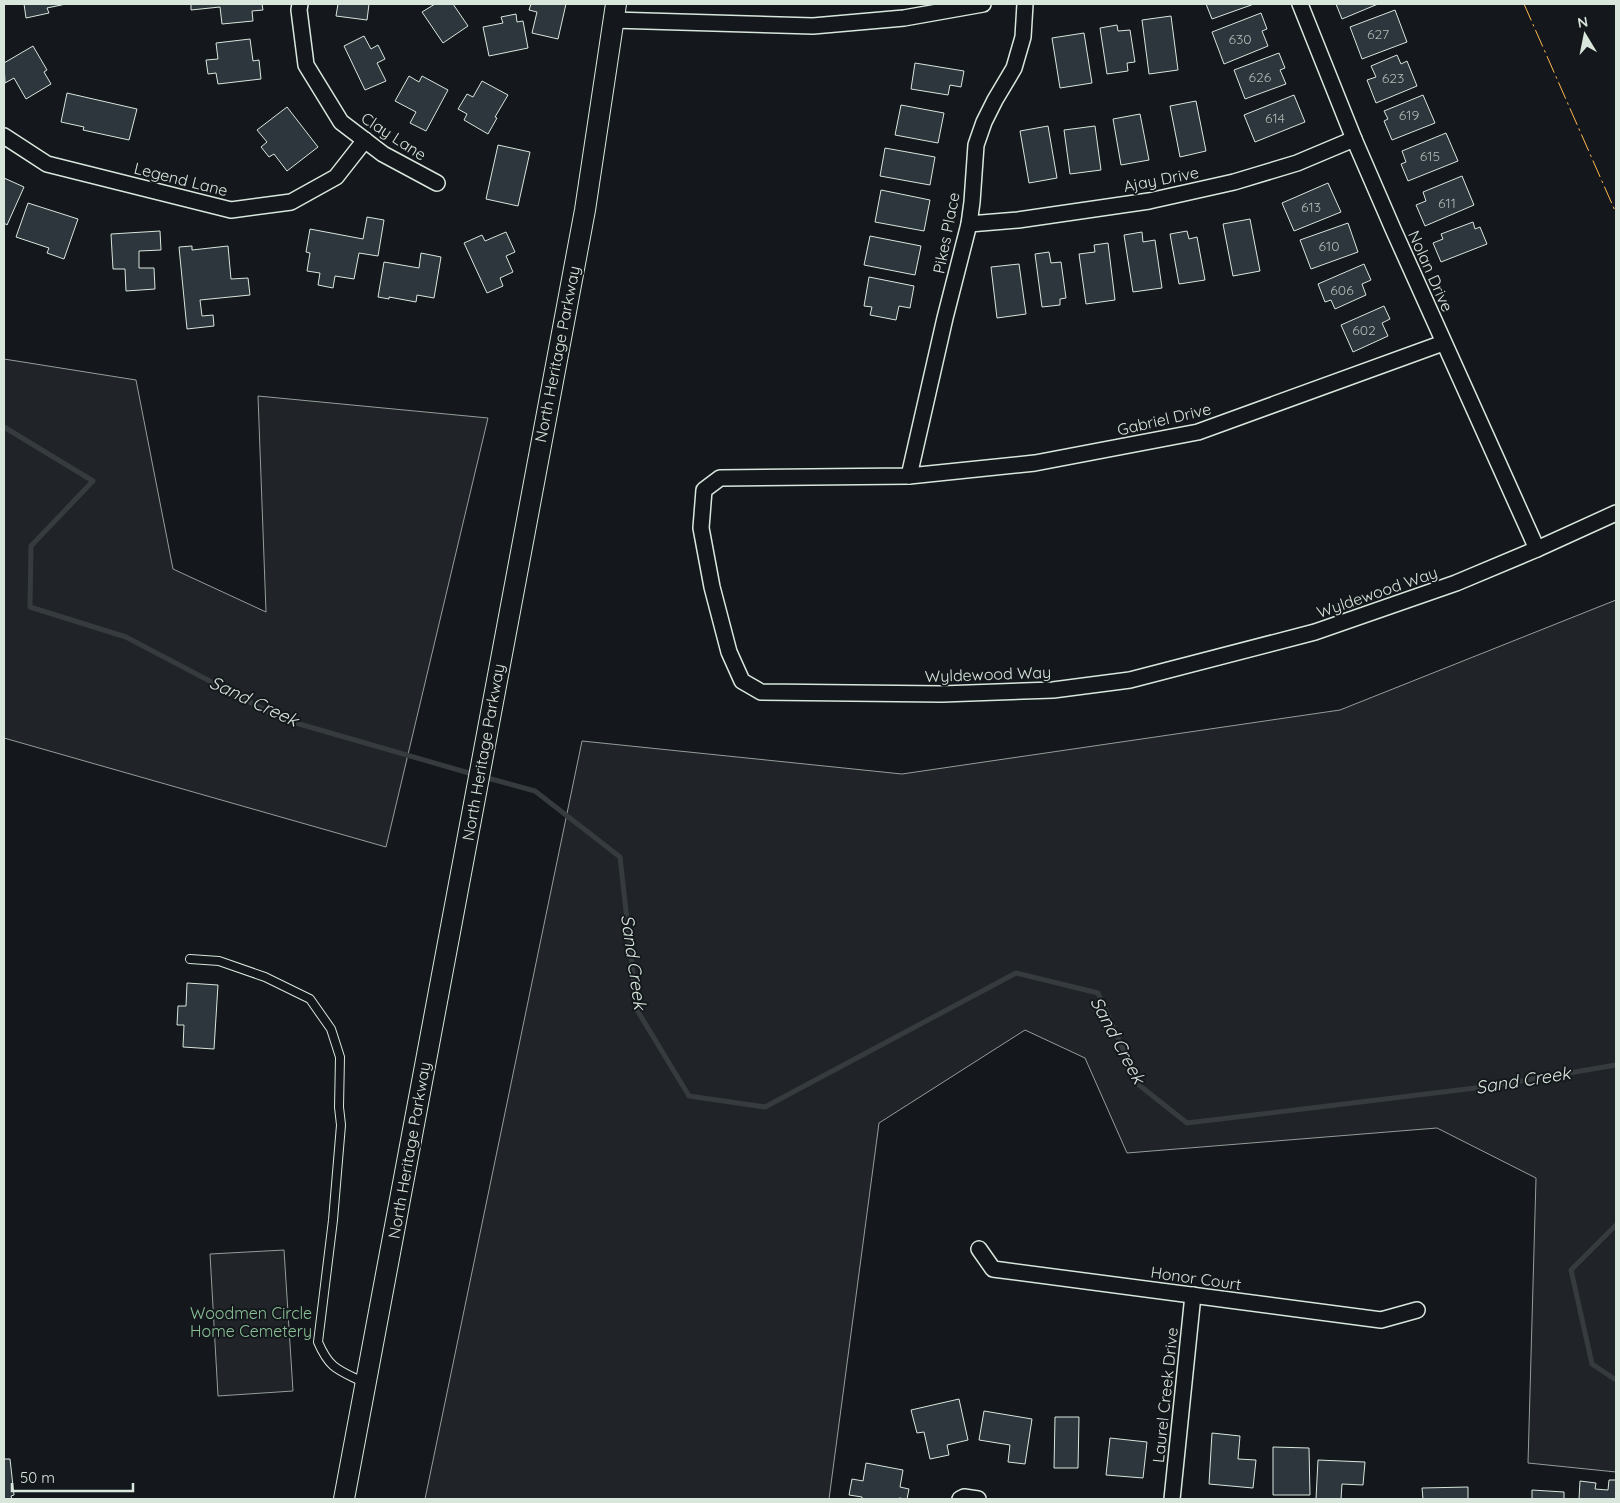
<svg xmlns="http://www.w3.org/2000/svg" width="1620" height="1503" font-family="Quicksand,sans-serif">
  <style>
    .green { fill: #202428; stroke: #939e99 }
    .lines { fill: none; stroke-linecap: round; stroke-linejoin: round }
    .stream { stroke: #363b3e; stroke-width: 5 }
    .building { fill: #2c363c; stroke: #d8e6dc }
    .lane-casing { stroke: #d8e6dc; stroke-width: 10 }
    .street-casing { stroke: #d8e6dc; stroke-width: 18 }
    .secondary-casing { stroke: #d8e6dc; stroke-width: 22 }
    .lane { stroke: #14181c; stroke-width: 8 }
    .street { stroke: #14181c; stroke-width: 15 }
    .secondary { stroke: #14181c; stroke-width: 20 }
    .power { stroke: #ffb74d; stroke-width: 1; stroke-dasharray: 18 4 2.5 4; stroke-linecap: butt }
    .labels { text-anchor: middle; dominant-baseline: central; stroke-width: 4; stroke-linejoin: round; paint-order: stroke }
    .number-label { font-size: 14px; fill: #adbab4 }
    .street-label { font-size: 16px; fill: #d8e6dc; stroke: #14181c }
    .park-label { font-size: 16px; fill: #8ac095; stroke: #14181c }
    .water-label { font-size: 18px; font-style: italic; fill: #d8e6dc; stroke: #14181c }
  </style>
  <rect width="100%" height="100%" fill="#14181c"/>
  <g class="green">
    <polygon points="4,359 136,380 173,569 266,612 258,396 488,418 386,847 4,738"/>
    <polygon points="1616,600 1616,1472 1528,1463 1536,1178 1437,1128 1127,1153 1085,1058 1025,1030 879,1123 829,1499 425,1499 582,741 902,774 1340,710"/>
    <polygon points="284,1250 293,1391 218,1396 210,1254"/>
  </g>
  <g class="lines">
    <g class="stream">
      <polyline points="4,427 93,481 31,546 30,607 126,637 282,719 476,775"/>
      <polyline points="484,777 535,791 620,857 637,1010 689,1096 765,1107 1016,973 1098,993 1139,1085 1187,1123 1492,1086 1616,1065"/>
      <polyline points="1616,1225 1571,1270 1592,1364 1616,1380"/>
    </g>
  </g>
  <g class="building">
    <polygon points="24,4 66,4 47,8 49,13 26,18"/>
    <polygon points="191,4 262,4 263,10 252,11 253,21 222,24 220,7 191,10"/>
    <polygon points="338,4 369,4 367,20 336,16"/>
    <polygon points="435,4 453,4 468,26 443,43 422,12"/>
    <polygon points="531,4 566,4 558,39 532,33 537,12 529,10"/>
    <polygon points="1206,4 1254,4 1212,19"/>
    <polygon points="1336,4 1378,4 1342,19"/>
    <polygon points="1395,10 1407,42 1362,59 1350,27"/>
    <polygon points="1261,13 1267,29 1262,31 1268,46 1224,64 1212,32"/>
    <polygon points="516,14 517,22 523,21 528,48 489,56 483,27 503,23 501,17"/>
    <polygon points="1171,16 1178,70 1149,74 1142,20"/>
    <polygon points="1117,25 1118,31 1130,30 1135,62 1127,63 1128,71 1107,74 1100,28"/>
    <polygon points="1084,33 1092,83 1060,88 1052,38"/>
    <polygon points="364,36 371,49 378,45 385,59 377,63 386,81 365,90 344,46"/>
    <polygon points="250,39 253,61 259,60 261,79 218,84 216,73 208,74 206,60 218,59 216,43"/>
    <polygon points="33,46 47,70 44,72 51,84 26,99 14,78 5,83 4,63"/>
    <polygon points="1279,53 1285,68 1280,70 1286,84 1245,99 1234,70"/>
    <polygon points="1397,55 1401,64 1407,61 1417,86 1376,103 1367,80 1376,77 1371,66"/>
    <polygon points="915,63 964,71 961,87 950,85 948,95 911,89"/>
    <polygon points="409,76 419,82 422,76 448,90 426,131 410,123 416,112 395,101"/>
    <polygon points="482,81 508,95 495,117 497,118 488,134 464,120 467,114 458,109 467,94 473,97"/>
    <polygon points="67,93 137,109 129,140 83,130 84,127 61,122"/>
    <polygon points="1294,95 1305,122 1255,142 1244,115"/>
    <polygon points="1423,95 1435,123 1392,140 1384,121 1388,119 1384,111"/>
    <polygon points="1196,101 1206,151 1180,157 1170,106"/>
    <polygon points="901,105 944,113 938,143 895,135"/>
    <polygon points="287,107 318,147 287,171 274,154 269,157 261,147 267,142 257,130"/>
    <polygon points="1140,114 1149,160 1121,165 1113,119"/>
    <polygon points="1048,126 1057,178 1029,183 1020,131"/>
    <polygon points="1095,126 1101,170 1070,174 1064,130"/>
    <polygon points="1446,133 1458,161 1408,181 1401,164 1406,162 1402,151"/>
    <polygon points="498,145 530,152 518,206 486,199"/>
    <polygon points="885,148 935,157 930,185 880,176"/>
    <polygon points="1462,176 1474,205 1425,226 1416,205 1426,201 1423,192"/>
    <polygon points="4,178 24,187 7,225 4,223"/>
    <polygon points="1328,183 1341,212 1294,231 1282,203"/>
    <polygon points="881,190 930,200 924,231 875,222"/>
    <polygon points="28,203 78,219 64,259 47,253 49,248 16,237"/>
    <polygon points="367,217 384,220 378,256 359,253 354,279 335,276 333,288 318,285 320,273 307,271 310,253 306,252 310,229 363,239"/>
    <polygon points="1250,219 1260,271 1233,276 1223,224"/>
    <polygon points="1473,222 1475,229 1480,227 1487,244 1441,262 1433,243 1443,239 1441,234"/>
    <polygon points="1348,223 1358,252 1311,269 1300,240"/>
    <polygon points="160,231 161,250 139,251 139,268 154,268 155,289 126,291 125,269 113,269 111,234"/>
    <polygon points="1187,231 1189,239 1197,237 1205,280 1179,284 1170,234"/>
    <polygon points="506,232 515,252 506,256 513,272 500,278 503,286 487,293 464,243 482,235 485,241"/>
    <polygon points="1142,232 1143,242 1155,240 1162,288 1133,292 1124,235"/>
    <polygon points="870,236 921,246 915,275 864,265"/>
    <polygon points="1108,243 1115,300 1086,304 1079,254 1095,252 1094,245"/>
    <polygon points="192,246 192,250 228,246 231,279 248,278 250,295 200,300 202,316 213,315 214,326 187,329 179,247"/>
    <polygon points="1049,252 1051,263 1061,262 1066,298 1060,299 1060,305 1042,307 1035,254"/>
    <polygon points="421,253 441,257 434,298 417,295 416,302 389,297 389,299 378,297 384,262 419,268"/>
    <polygon points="1019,264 1026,314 997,318 991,267"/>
    <polygon points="1364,264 1371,280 1362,284 1366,295 1335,309 1331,300 1325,302 1318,284"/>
    <polygon points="869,277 914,286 910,308 899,306 896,320 870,315 872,307 864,306"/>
    <polygon points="1384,306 1390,319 1382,323 1388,336 1353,352 1341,325"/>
    <polygon points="187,983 218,985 214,1049 183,1047 184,1025 177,1025 178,1006 186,1006"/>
    <polygon points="959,1399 968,1440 947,1445 949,1455 930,1459 924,1432 917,1433 911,1410"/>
    <polygon points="984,1411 1032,1419 1025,1464 1008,1462 1010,1445 979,1440"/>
    <polygon points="1055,1417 1079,1417 1078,1468 1054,1468"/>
    <polygon points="1212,1433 1240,1436 1238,1459 1256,1460 1253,1488 1209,1484"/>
    <polygon points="1110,1438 1147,1442 1143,1478 1106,1475"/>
    <polygon points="1273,1447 1309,1448 1310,1495 1273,1495"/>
    <polygon points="4,1459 10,1459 14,1495 11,1496 12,1499 4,1499"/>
    <polygon points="1318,1460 1365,1462 1363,1485 1342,1484 1341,1499 1316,1499"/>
    <polygon points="866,1463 903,1470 900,1487 909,1489 907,1499 899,1498 898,1499 862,1499 862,1497 849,1495 852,1479 863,1481"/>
    <polygon points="1609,1480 1616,1480 1616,1499 1579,1499 1580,1481 1596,1483 1595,1489 1608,1490"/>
    <polygon points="1468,1487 1468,1499 1423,1499 1422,1488"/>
    <polygon points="1532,1490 1564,1492 1564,1499 1532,1499"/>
  </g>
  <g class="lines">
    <defs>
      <path id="lane" d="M190 959 219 961 265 977 310 999 331 1029 340 1057 339 1107 341 1125 333 1220 318 1342C330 1370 339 1370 365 1383"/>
      <g id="street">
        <polyline points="300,4 299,10 306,65 341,122 383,154 437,183"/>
        <polyline points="1300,4 1354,139 1393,229 1537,549"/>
        <polyline points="613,20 813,26 904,18 983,4"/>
        <polyline points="4,136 47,164 231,210 291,202 336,177 365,140"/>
        <polyline points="969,224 1018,220 1149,201 1234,182 1297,163 1354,139"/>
        <polyline points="1443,343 1198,432 1035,463 909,476 720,478 704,490 701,528 712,587 729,652 742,681 761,692 942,694 1053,690 1130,680 1315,632 1456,583 1537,549 1616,513"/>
        <polyline points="909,476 945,318 969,224 972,202 976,145 984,122 995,100 1014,68 1023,37 1025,4"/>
        <polyline points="979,1249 993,1269 1381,1320 1417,1310"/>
        <polyline points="960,1499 964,1497 978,1499"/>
        <polyline points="1172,1499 1193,1295"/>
      </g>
      <polyline id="secondary" points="344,1499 585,210 616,4"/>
    </defs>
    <use href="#lane" class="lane-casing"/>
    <use href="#street" class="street-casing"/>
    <use href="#secondary" class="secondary-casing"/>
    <use href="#lane" class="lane"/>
    <use href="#street" class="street"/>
    <use href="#secondary" class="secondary"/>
    <polyline class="power" points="1524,4 1616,213"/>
  </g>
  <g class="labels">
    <g class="number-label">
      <text x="1378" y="34">627</text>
      <text x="1240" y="39">630</text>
      <text x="1260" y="77">626</text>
      <text x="1393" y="78">623</text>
      <text x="1409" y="115">619</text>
      <text x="1275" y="118">614</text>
      <text x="1430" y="156">615</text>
      <text x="1447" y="203">611</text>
      <text x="1311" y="207">613</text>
      <text x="1329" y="246">610</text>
      <text x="1342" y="290">606</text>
      <text x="1364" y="330">602</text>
    </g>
    <g class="street-label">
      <text transform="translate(394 136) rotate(33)">Clay Lane</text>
      <text transform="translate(181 179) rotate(14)">Legend Lane</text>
      <text transform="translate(1161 179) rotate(-11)">Ajay Drive</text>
      <text transform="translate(946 233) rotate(-79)">Pikes Place</text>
      <text transform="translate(1431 271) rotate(66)">Nolan Drive</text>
      <text transform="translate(557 354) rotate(-79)">North Heritage Parkway</text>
      <text transform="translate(1164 419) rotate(-13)">Gabriel Drive</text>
      <text transform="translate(1377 592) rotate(-19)">Wyldewood Way</text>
      <text transform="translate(988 674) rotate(-2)">Wyldewood Way</text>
      <text transform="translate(483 752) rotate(-80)">North Heritage Parkway</text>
      <text transform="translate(409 1150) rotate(-80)">North Heritage Parkway</text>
      <text transform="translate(1196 1278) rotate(8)">Honor Court</text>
      <text transform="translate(1165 1395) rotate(-84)">Laurel Creek Drive</text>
    </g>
    <g class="park-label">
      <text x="251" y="1313">Woodmen Circle<tspan x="251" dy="18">Home Cemetery</tspan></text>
    </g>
    <g class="water-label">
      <text transform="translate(254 701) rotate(25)">Sand Creek</text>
      <text transform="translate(634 962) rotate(82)">Sand Creek</text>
      <text transform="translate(1118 1040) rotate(62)">Sand Creek</text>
      <text transform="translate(1523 1080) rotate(-9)">Sand Creek</text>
    </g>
  </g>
  <rect width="1620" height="1503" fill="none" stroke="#d8e6dc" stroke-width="10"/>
  <g transform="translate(1585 35) rotate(350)" stroke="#14181c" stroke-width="4" paint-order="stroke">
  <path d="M0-4L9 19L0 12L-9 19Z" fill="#d8e6dc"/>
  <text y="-8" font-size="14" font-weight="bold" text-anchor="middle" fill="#d8e6dc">N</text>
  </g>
  <path d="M12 1483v8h121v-8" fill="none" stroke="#d8e6dc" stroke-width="2.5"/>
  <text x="20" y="1483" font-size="15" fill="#d8e6dc" stroke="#14181c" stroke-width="4" paint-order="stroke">50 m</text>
</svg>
